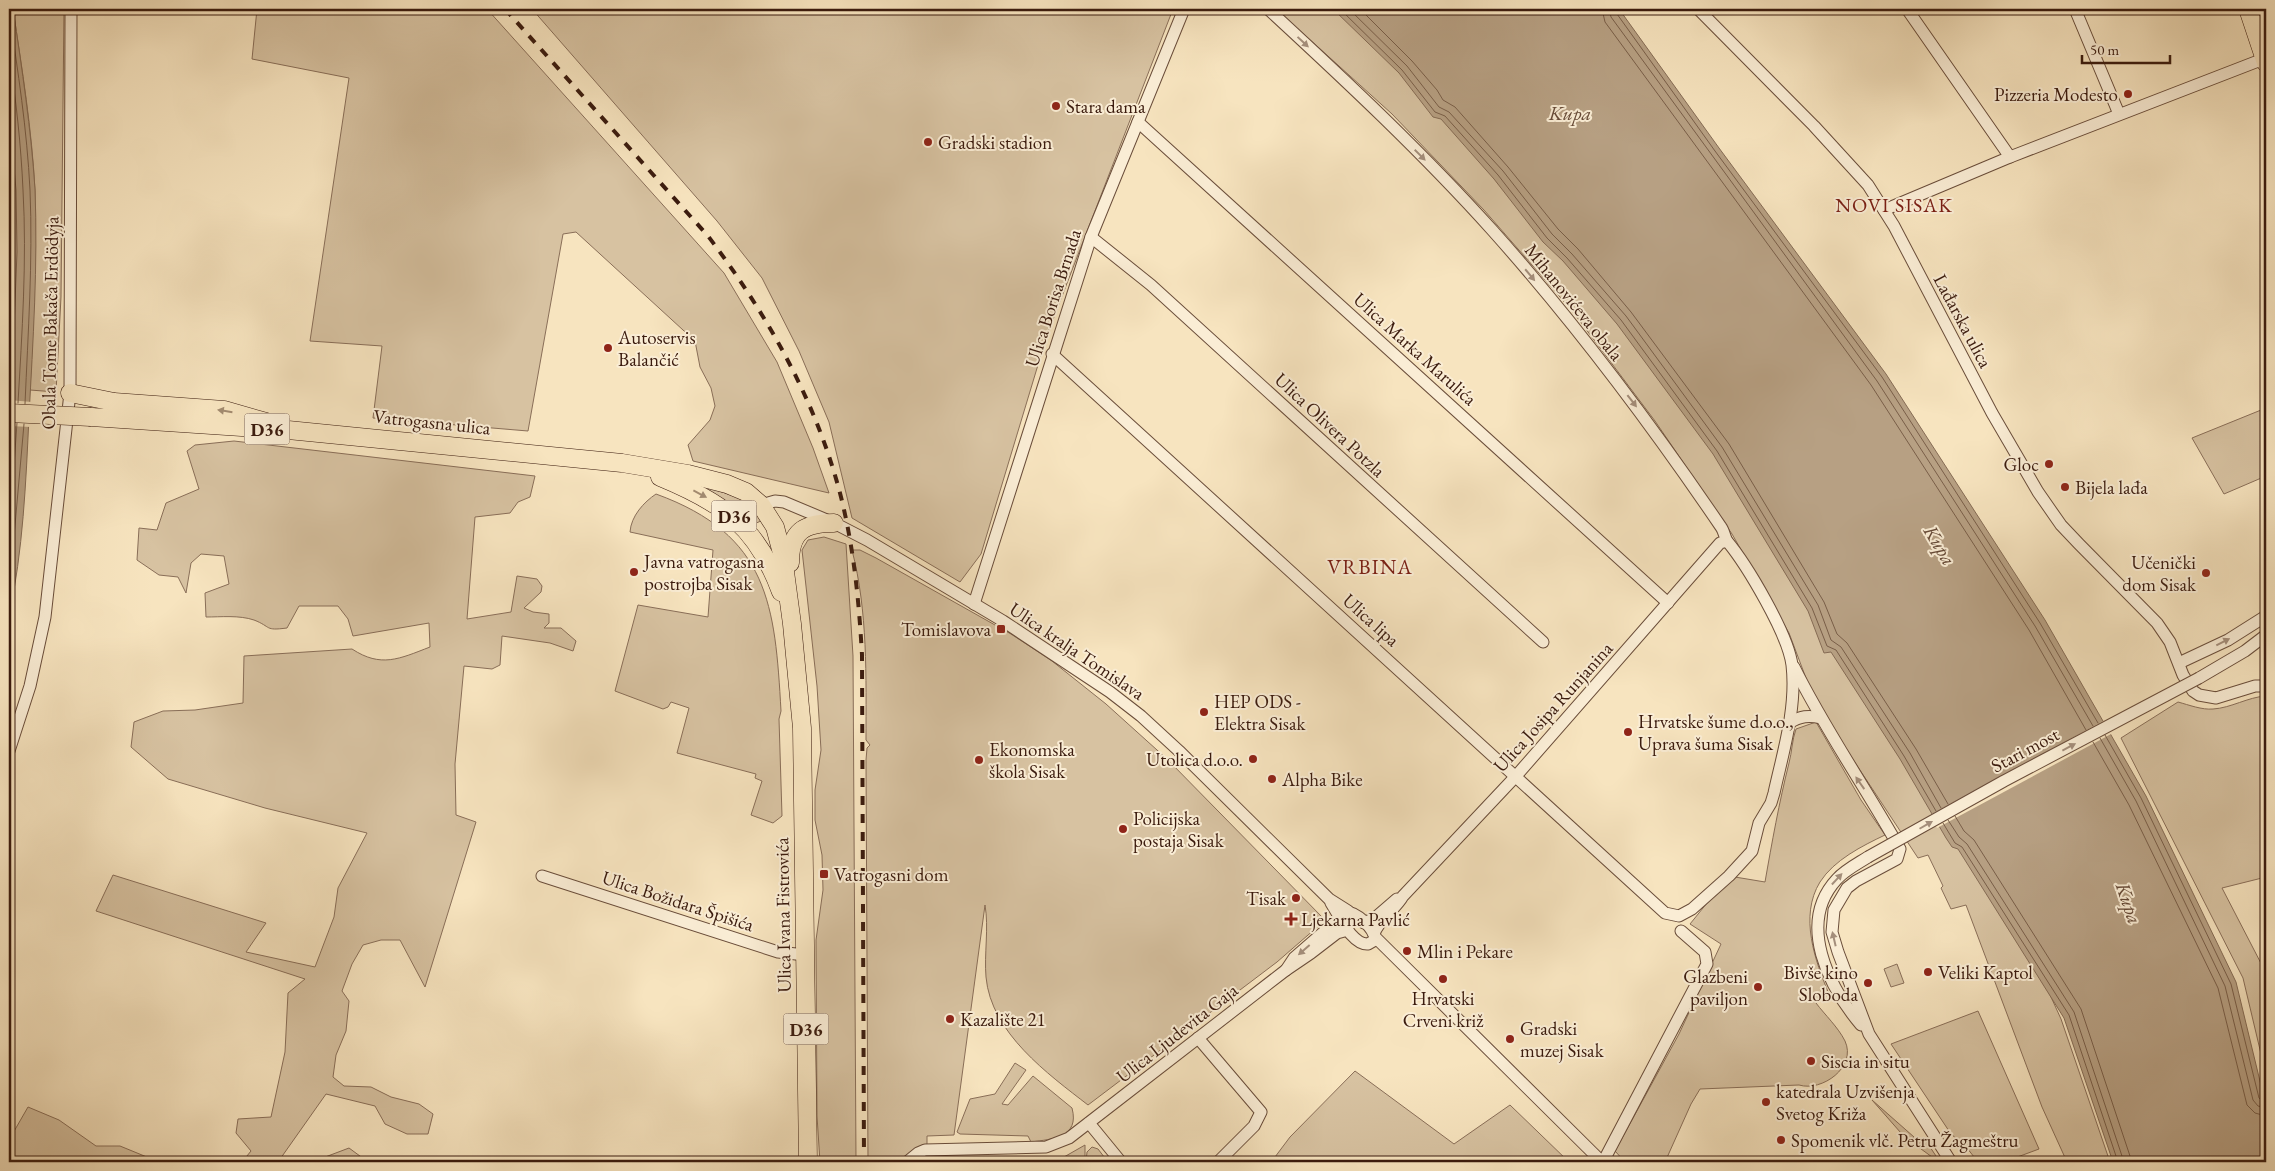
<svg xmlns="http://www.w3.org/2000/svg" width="2275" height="1171" font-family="'EB Garamond',serif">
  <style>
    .green { fill: #d7c2a1; stroke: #896e58 }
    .water { fill: #b7a083; stroke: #856b54 }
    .pier { fill: #f7e4bf }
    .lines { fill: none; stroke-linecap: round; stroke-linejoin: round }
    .shore { stroke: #795e48; stroke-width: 1 }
    .minor-casing { stroke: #6a4d3a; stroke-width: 13 }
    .primary-casing { stroke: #3b1b0e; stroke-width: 19 }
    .minor { stroke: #faedd5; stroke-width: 11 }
    .primary { stroke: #f7e4bf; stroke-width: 18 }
    .rail { stroke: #3b1b0e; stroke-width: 4; stroke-dasharray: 9 9; stroke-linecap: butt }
    .minor-bridge-casing { stroke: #6a4d3a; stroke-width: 13; stroke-linecap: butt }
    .primary-bridge-casing { stroke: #3b1b0e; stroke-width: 19; stroke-linecap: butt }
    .minor-bridge { stroke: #faedd5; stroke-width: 11 }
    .primary-bridge { stroke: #f7e4bf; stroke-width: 18 }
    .oneway { fill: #a48e7b }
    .oneway2 { fill: #a28a6f }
    .poi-dot { fill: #8f2418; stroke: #faedd5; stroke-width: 2 }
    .labels { text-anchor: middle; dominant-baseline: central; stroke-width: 4; stroke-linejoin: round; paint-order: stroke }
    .shield { fill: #faedd5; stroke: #745a4a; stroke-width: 1 }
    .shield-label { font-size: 18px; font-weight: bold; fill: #3b1b0e }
    .poi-label { font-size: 19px; fill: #3b1b0e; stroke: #faedd5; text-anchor: start }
    .street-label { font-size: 19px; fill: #3b1b0e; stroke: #faedd5 }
    .water-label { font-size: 20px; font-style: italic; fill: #664a37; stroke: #faedd5 }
    .neighbourhood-label { font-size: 20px; letter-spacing: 1px; fill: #7a1f14; stroke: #faedd5 }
    .quarter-label { font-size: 21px; letter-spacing: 1px; fill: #7a1f14; stroke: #faedd5 }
  </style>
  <rect width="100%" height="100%" fill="#f7e4bf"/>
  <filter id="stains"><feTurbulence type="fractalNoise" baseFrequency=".004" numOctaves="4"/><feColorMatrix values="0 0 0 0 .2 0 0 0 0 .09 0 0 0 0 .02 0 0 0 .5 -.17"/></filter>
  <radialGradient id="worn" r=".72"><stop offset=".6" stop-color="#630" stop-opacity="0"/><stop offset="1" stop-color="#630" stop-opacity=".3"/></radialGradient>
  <g class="green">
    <path d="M13 9H64L61 297 56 392 30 390C33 323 37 257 35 191 32 130 22 69 13 9Z"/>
    <polygon points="257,9 487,9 724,273 777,362 813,448 829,493 693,461 688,445 710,420 715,406 711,388 700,367 695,341 576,232 563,234 528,431 373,418 382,346 310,341 349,78 252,59"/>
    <polygon points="532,9 1173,9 1047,335 981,554 960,582 852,518 829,422 799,351 762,278 717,221"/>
    <polygon points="1276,9 1458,9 1988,858 2061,1019 2110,1162 2067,1162 2042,1107 1966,905 1951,909 1941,888 1943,886 1928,855 1918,858 1815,702 1789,633 1732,534 1655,421 1573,312 1484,210 1392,114"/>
    <polygon points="2266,408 2266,476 2224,494 2192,438"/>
    <path d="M234 441 535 476 530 497 518 502 510 513 475 517 467 619 511 612 517 576 537 579 542 586 541 592 524 608 533 612 549 614V623L544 628H561L576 641 573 651 550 643 502 636 500 665 492 669 464 666 455 764 456 815 476 822 425 987 400 940H381L363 945 352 964 342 991 349 1001 346 1031 336 1055 333 1077 344 1086 371 1087 391 1097 419 1104 433 1114 428 1134H407L385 1124 375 1106 326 1094 278 1162H242L251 1151 236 1133 238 1119 271 1117 285 1052 288 993 305 979 96 911 113 875 266 923 246 952 315 967 334 917 338 888 367 833 265 808 168 779 131 747 134 722 163 711 195 710 243 703 244 656 352 649C381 668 399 659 430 647L429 623 353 636 348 619 338 606H299L287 628C264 631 272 627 254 620 239 615 221 617 206 617L205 593 229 584 224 556 201 554 191 563 186 593 178 577 159 575 137 560 139 528 157 530 166 503 199 489 187 451 195 445Z"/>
    <polygon points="707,487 746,500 763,520 752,525 704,489"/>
    <path d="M656 494C769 535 775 605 781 711L779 719 782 816 773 823 751 815 762 781 755 778 756 774 677 753 689 708 671 702 668 707 663 709 615 691 638 605 708 617 713 550 630 532C631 516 644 502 656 494Z"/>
    <polygon points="824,537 846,544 853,656 856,1162 820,1162 817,1116 816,940 823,890 822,855 815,820 815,790 821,750 817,686 802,550 808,540"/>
    <path d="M852 550H860L876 558 1011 634 1052 661 1106 704 1167 759 1323 918V922L1277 962 1088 1105C1048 1074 991 1033 986 977 984 954 989 928 985 905L954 1135 927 1136V1145L906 1156 901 1162H868L866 760 867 748 870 745 866 740C866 677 868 612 852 550Z"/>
    <path d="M2266 696V877L2222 888 2266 973V1075L2243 978 2121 738 2178 702C2189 705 2202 710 2213 709 2231 708 2248 697 2266 696Z"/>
    <path d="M1816 722 1861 800 1885 835C1862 846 1834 860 1820 882 1799 916 1815 961 1829 994L1816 1003C1825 1015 1838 1027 1845 1041 1857 1067 1822 1092 1799 1085L1700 1089 1691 1104 1665 1162H1625L1615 1151 1679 1034 1721 944 1690 924 1729 876 1765 882C1772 842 1779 803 1789 763 1792 752 1792 740 1796 729Z"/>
    <polygon points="1897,964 1904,983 1891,987 1884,969"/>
    <polygon points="1978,1011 2039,1149 2004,1162 1978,1162 1967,1148 1951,1134 1891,1044"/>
    <path d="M1015 1063 1026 1070 1002 1104 1008 1105 1033 1076 1072 1108C1080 1138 1052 1139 1031 1142L1028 1136 960 1134 957 1132 970 1099 995 1094Z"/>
    <polygon points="1355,1071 1454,1144 1510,1105 1569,1162 1280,1162 1275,1157 1290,1137"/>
    <polygon points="1872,1100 1914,1137 1908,1141"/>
    <polygon points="28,1107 59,1120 96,1146 120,1146 159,1162 9,1162 9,1140"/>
    <polygon points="1924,1138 1940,1162 1930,1158 1932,1157 1917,1146"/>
    <polygon points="1085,1145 1085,1162 922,1162 937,1158 1048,1160 1064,1157"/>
    <polygon points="1092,1147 1098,1149 1108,1162 1086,1162 1087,1152"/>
    <polygon points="349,1148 364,1159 364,1162 312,1162"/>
  </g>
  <g class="water">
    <path d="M9 9H13C22 69 31 129 35 189 38 265 33 341 29 416 26 482 23 551 9 616Z"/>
    <polygon points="1333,9 1619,9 1719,148 1886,374 2045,620 2146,796 2236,982 2266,1106 2266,1162 2113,1162 2064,1018 1958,849 1952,847 1946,838 1900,759 1831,652 1824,653 1808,611 1713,454 1617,324 1563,261 1543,242 1494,179 1441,119 1433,117 1399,73"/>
  </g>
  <g class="pier">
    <polygon points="9,400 32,402 31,427 9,426"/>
    <polygon points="2105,720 2113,733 1937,828 1930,815"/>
  </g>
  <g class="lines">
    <g class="shore">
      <polyline points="1340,9 1402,70 1435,112 1445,116 1498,175 1547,238 1567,258 1621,320 1717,451 1812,608 1827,646 1836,650 1904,756 1936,811"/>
      <polyline points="1349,9 1407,66 1439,107 1449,112 1503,171 1552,234 1572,254 1626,316 1722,447 1818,605 1831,640 1841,647 1910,753 1941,808"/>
      <polyline points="1360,9 1412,61 1437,90 1443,100 1455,107 1508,167 1558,229 1578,249 1631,312 1729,444 1824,602 1837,634 1847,643 1916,749 1948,804"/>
      <polyline points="1602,9 1605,22 1871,385 2029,630 2086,730"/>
      <polyline points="1609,9 1611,17 1877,381 2035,626 2093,726"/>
      <polyline points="1615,9 1617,14 1715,151 1882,377 2040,623 2098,723"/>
      <path d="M9 12C18 71 27 130 30 190 33 261 28 333 25 404"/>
      <path d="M9 54C16 99 21 145 23 190 27 261 22 333 18 403"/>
      <polyline points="9,110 16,190 17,252 11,403"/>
      <polyline points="9,536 17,423"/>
      <polyline points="9,593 24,424"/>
      <polyline points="2105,735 2141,798 2231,984 2259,1098 2262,1101 2266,1102"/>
      <polyline points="2100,738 2136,801 2225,986 2253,1100 2258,1106 2266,1108"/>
      <polyline points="2093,742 2129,805 2218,988 2247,1105 2255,1113 2266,1116"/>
      <polyline points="1955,816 1964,831 1974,840 2081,1009 2132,1162"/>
      <polyline points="1948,820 1959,837 1967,844 2074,1012 2124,1162"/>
      <polyline points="1943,823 1955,843 1962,847 2069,1015 2118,1162"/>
    </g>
    <defs>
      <g id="minor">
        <polyline points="1698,9 1814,126 1868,185 1894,226 1992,413 2038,492 2061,525 2079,544 2157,623 2170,642 2183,675 2193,691 2199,695 2216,698 2255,686 2266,686"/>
        <polyline points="1907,9 2010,157"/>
        <polyline points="2075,9 2119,114"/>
        <polyline points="1138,122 1668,603"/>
        <polyline points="1884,210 2010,157 2266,58"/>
        <polyline points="1091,237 1151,285 1543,642"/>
        <path d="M1052 354 1665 913 1679 916 1692 909 1729 876 1752 851 1759 823 1771 803 1774 793C1783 752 1797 708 1792 665 1788 634 1747 565 1727 541 1725 538 1724 531 1721 527 1651 424 1576 324 1493 231 1423 153 1345 80 1268 9"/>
        <polyline points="761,505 775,501 784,502 834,523 867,540 1003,621 1110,692 1141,716 1179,751 1329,899 1348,911"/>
        <polyline points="974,604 1091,237 1184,9"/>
        <polyline points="2179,663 2228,640 2266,616"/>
        <path d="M1794 667C1825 730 1866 788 1900 849L1897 859 1856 881 1847 888 1834 910 1832 932 1838 952 1869 1034 1951 1162"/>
        <polyline points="2199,678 2245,651 2266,635"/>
        <path d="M1789 723C1800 716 1809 715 1821 718"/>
        <polyline points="9,751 30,686 45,617 70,393 71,9"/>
        <polyline points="542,876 778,952 805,955"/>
        <polyline points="1331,903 1340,918 1294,958 1286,970 1311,953 1337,933 1348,930"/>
        <path d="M1345 912C1356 911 1375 929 1375 940L1368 944C1357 945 1342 926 1341 916Z"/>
        <polyline points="1364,923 1375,918 1397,899"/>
        <path d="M1374 934C1378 920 1396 909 1403 896L1516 776 1720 543 1727 541"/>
        <polyline points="1375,937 1602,1162"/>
        <path d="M1861 1025C1829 987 1796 923 1837 879 1845 870 1857 864 1868 857"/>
        <polyline points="1198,1038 1261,1112 1254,1126 1218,1162"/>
        <polyline points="1089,1123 1121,1162"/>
        <polyline points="907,1162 918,1153 925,1150 1046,1147 1069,1138 1286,970"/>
        <polyline points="1603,1162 1707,964 1705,952 1681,931"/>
      </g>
      <g id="primary">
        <polyline points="2248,9 2266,63"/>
        <polyline points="70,393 114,402 224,410 266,422"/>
        <polyline points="91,417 288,430 622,463 688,474 727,484 746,492 761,505 775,527 783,557 792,624 802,728 808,1162"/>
        <path d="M660 477C723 503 757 526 781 592"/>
        <path d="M790 563C790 531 804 523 834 523"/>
      </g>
    </defs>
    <use href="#minor" class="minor-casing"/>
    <use href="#primary" class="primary-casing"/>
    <use href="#minor" class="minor"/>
    <use href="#primary" class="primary"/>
    <path class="rail" d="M505 9 708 236C767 314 817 402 841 497 854 549 859 602 862 655L864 1162"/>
    <defs>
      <polyline id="minor-bridge" points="1868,857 2004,781 2199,678"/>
      <polyline id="primary-bridge" points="9,413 91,417"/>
    </defs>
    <use href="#minor-bridge" class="minor-bridge-casing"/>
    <use href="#primary-bridge" class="primary-bridge-casing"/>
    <use href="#minor-bridge" class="minor-bridge"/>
    <use href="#primary-bridge" class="primary-bridge"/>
  </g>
  <defs><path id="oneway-solid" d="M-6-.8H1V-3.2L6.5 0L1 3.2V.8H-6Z" transform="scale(1.25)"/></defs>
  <g class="oneway">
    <use href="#oneway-solid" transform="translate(1303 42) rotate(43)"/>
    <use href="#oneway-solid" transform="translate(1420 155) rotate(45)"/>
    <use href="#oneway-solid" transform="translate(1530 275) rotate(50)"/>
    <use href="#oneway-solid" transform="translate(1632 401) rotate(52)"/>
    <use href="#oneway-solid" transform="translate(2223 642) rotate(-27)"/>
    <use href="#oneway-solid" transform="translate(2069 747) rotate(-28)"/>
    <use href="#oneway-solid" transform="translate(1860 783) rotate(-125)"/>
    <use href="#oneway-solid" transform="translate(1926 825) rotate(-30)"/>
    <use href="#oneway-solid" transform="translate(1837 879) rotate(-47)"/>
    <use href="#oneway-solid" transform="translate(1834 939) rotate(-103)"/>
    <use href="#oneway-solid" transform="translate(1304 950) rotate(139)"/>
  </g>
  <g class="oneway2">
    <use href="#oneway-solid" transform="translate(225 411) rotate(-171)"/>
    <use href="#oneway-solid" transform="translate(700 494) rotate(28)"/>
  </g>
  <g class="poi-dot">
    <circle cx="2128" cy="94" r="5"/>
    <circle cx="1056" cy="106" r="5"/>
    <circle cx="928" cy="142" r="5"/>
    <circle cx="608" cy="348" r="5"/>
    <circle cx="2049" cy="464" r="5"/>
    <circle cx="2065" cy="487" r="5"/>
    <circle cx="634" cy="572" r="5"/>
    <circle cx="2206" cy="573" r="5"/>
    <rect x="996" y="624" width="10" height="10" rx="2.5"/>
    <circle cx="1204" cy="712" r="5"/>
    <circle cx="1628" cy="732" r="5"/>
    <circle cx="1253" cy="759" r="5"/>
    <circle cx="979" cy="760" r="5"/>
    <circle cx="1272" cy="779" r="5"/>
    <circle cx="1123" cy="829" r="5"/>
    <rect x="819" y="869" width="10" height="10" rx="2.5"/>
    <circle cx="1296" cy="898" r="5"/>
    <path d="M1288.5 911.5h5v5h5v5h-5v5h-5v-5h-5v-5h5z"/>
    <circle cx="1407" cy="951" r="5"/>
    <circle cx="1928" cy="972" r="5"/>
    <circle cx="1443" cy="979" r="5"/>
    <circle cx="1868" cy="983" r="5"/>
    <circle cx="1758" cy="987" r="5"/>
    <circle cx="950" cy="1019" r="5"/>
    <circle cx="1510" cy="1039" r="5"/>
    <circle cx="1811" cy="1061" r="5"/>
    <circle cx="1766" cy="1102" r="5"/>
    <circle cx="1781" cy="1140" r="5"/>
  </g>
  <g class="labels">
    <g class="shield">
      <rect x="244.5" y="413.5" width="45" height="31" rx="4"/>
      <rect x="711.5" y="500.5" width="45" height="31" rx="4"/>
      <rect x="783.5" y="1013.5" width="45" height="31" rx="4"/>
    </g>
    <g class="shield-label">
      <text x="267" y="429">D36</text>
      <text x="734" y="516">D36</text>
      <text x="806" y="1029">D36</text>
    </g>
    <g class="poi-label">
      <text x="2118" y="94" text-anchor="end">Pizzeria Modesto</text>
      <text x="1066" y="106">Stara dama</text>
      <text x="938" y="142">Gradski stadion</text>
      <text x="618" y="337">Autoservis<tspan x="618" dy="22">Balančić</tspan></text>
      <text x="2039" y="464" text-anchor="end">Gloc</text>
      <text x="2075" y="487">Bijela lađa</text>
      <text x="644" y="561">Javna vatrogasna<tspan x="644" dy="22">postrojba Sisak</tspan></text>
      <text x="2196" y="562" text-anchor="end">Učenički<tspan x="2196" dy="22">dom Sisak</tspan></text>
      <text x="991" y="629" text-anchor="end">Tomislavova</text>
      <text x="1214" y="701">HEP ODS -<tspan x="1214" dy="22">Elektra Sisak</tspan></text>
      <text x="1638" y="721">Hrvatske šume d.o.o.,<tspan x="1638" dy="22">Uprava šuma Sisak</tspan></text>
      <text x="989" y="749">Ekonomska<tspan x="989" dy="22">škola Sisak</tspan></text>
      <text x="1243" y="759" text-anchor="end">Utolica d.o.o.</text>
      <text x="1282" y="779">Alpha Bike</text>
      <text x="1133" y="818">Policijska<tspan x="1133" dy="22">postaja Sisak</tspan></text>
      <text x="834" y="874">Vatrogasni dom</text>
      <text x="1286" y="898" text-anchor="end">Tisak</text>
      <text x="1301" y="919">Ljekarna Pavlić</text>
      <text x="1417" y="951">Mlin i Pekare</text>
      <text x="1858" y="972" text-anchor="end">Bivše kino<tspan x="1858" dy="22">Sloboda</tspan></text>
      <text x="1938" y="972">Veliki Kaptol</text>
      <text x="1748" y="976" text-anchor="end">Glazbeni<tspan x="1748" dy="22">paviljon</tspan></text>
      <text x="1443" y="998" text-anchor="middle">Hrvatski<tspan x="1443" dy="22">Crveni križ</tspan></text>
      <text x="960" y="1019">Kazalište 21</text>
      <text x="1520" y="1028">Gradski<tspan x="1520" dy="22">muzej Sisak</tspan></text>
      <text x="1821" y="1061">Siscia in situ</text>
      <text x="1776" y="1091">katedrala Uzvišenja<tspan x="1776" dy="22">Svetog Križa</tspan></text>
      <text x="1791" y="1140">Spomenik vlč. Petru Žagmeštru</text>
    </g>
    <g class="street-label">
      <text transform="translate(1053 298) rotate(-72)">Ulica Borisa Brnada</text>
      <text transform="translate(1574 302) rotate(51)">Mihanovićeva obala</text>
      <text transform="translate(1963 321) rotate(62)">Lađarska ulica</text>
      <text transform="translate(50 323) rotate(-89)">Obala Tome Bakača Erdödyja</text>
      <text transform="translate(1415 349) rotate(42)">Ulica Marka Marulića</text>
      <text transform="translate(432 422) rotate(6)">Vatrogasna ulica</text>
      <text transform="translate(1330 425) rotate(43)">Ulica Olivera Potzla</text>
      <text transform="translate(1371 620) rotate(42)">Ulica lipa</text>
      <text transform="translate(1077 651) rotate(34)">Ulica kralja Tomislava</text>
      <text transform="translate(1553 707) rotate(-48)">Ulica Josipa Runjanina</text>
      <text transform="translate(2025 750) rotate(-28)">Stari most</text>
      <text transform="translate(678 901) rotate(18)">Ulica Božidara Špišića</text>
      <text transform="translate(783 915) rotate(-91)">Ulica Ivana Fistrovića</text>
      <text transform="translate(1177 1033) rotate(-38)">Ulica Ljudevita Gaja</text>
    </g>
    <g class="water-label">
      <text x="1570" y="113">Kupa</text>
      <text transform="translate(1940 545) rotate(59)">Kupa</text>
      <text transform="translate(2129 903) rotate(71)">Kupa</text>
    </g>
    <g class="neighbourhood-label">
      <text x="1894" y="205">NOVI SISAK</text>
    </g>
    <g class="quarter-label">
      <text x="1370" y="566">VRBINA</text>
    </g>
  </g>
  <rect width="2275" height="1171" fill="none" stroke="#f7e4bf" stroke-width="30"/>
  <rect x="10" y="10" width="2255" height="1151" fill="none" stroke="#3b1b0e" stroke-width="2.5"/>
  <rect x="15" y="15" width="2245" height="1141" fill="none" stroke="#3b1b0e"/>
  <path d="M2082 55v8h88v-8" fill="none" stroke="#3b1b0e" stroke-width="2.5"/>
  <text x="2090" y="55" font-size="15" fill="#3b1b0e" stroke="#faedd5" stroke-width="4" paint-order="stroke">50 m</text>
  <rect width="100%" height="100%" filter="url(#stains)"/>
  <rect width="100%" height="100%" fill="url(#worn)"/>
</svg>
